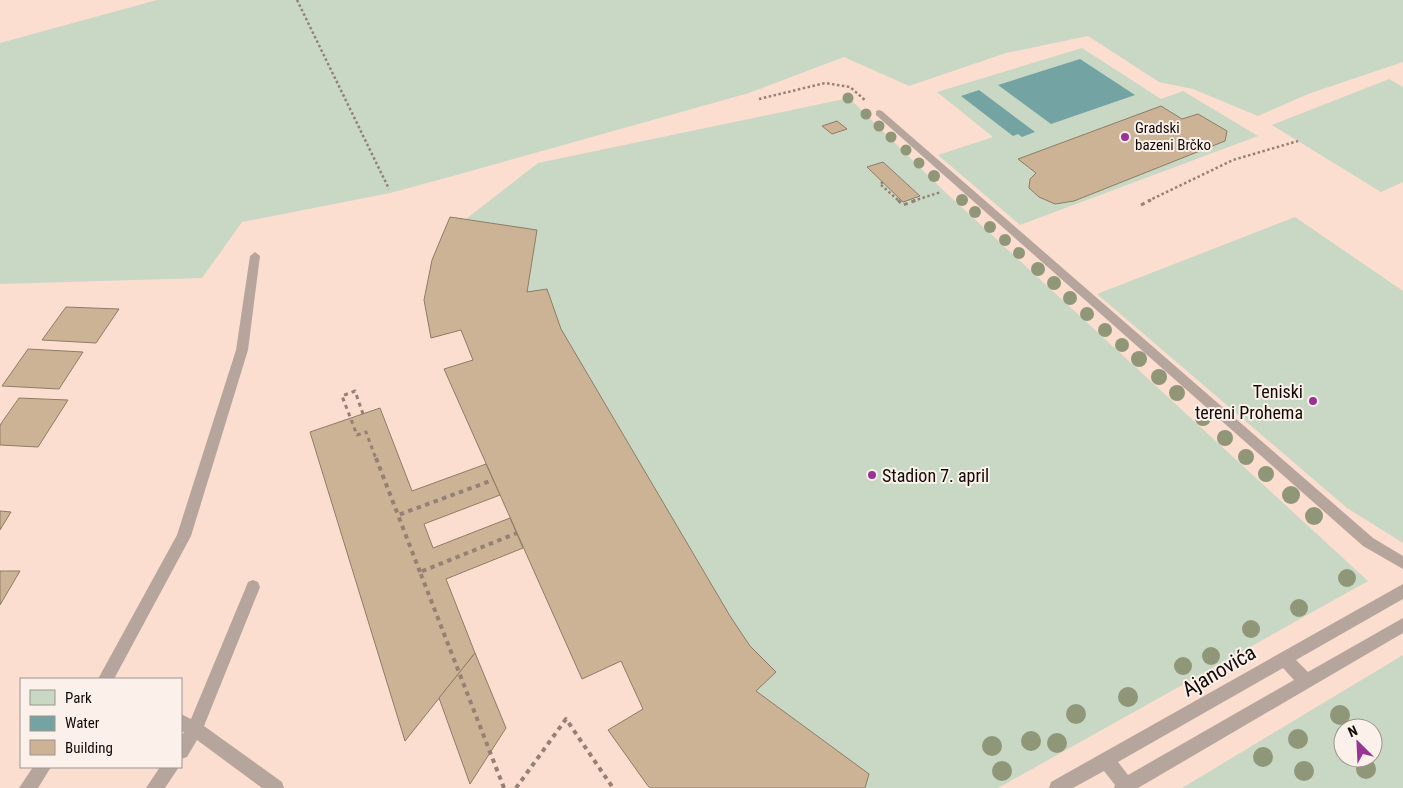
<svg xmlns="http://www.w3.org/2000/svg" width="1403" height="788" font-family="'Roboto Condensed',sans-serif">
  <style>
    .green { fill: #c8d8c4; fill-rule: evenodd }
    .water { fill: #73a3a2 }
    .building { fill: #cdb395; stroke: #8e7c67 }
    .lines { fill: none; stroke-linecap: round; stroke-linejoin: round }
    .path-far2 { stroke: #958077; stroke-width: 2.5; stroke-dasharray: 2.5 2.5; stroke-linecap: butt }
    .path-far1 { stroke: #958077; stroke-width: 3; stroke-dasharray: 4 4; stroke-linecap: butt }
    .path { stroke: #958077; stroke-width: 4; stroke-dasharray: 4.5 4.5; stroke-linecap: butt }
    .service { fill: #b6a59d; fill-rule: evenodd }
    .tree { fill: #909779 }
    .poi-dot { fill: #9a3397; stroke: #fbf0ea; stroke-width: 2 }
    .labels { text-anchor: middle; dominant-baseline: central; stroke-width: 4; stroke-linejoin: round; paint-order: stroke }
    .far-poi-label { font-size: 15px; fill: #130a06; stroke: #fbf0ea; text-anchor: start }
    .poi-label { font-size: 18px; fill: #130a06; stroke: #fbf0ea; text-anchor: end }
    .near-street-label { font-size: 21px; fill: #130a06; stroke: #fbf0ea }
  </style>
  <rect width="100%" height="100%" fill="#fbded0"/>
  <g class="green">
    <polygon points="157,0 1403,0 1403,62 1308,94 1258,116 1193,89 1159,82 1088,36 1006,53 909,86 844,57 749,93 453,176 390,193 242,222 202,278 0,284 0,43"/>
    <polygon points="1082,48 1161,99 1183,91 1258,136 1020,225 938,155 993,137 937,92"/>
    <polygon points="1389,79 1403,87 1403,182 1381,192 1272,125"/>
    <polygon points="849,98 944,191 1368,581 998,788 650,788 608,730 643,709 621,661 582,679 444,369 473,360 461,330 431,338 424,300 432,260 450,217 466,219 538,163"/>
    <polygon points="1295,217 1403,291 1403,543 1347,508 1097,294"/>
    <path d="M1403 655V788H1182ZM1343 728H1373V758H1343Z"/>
  </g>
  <g class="water">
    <polygon points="1080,59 1135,95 1051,124 998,85"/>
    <polygon points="979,90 1035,132 1022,137 1018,134 1013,136 961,96"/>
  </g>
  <g class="building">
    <polygon points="1161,106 1182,119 1198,114 1227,131 1225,141 1074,201 1055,204 1039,197 1029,188 1030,179 1036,173 1018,159"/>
    <polygon points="837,121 847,129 832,134 822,126"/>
    <polygon points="883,162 920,196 903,202 867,167"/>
    <polygon points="450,217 537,230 527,292 547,289 561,329 730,616 750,646 776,672 756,691 869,774 865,788 650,788 648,786 608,730 643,709 621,661 582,679 444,369 473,360 461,330 431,338 424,300 432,260"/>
    <polygon points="66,307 119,309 96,343 42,340"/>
    <polygon points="28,349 83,352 59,389 2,386"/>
    <polygon points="19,398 68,400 38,447 0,445 0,425"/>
    <polygon points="380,408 412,491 486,464 500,495 424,524 433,548 510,518 523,548 446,579 475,653 405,741 310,432"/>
    <polygon points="0,511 11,512 0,530"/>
    <polygon points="0,571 20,571 0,605"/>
    <polygon points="475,653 506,728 470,784 439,698"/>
  </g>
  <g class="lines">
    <g class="path-far2">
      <polyline points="297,0 389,189"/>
      <polyline points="759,99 825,83 850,87 866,101"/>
      <polyline points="883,182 880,184 899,201"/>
      <polyline points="913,201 941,192"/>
      <polyline points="1148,201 1233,160 1298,141"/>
    </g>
    <g class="path-far1">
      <polyline points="898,200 903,205 917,200"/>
      <polyline points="1141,205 1151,200"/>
      <polyline points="363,414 355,391 342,396 357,435 366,432 376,459"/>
    </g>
    <g class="path">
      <polyline points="376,458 398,515"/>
      <polyline points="420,572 398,515 493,480"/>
      <polyline points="504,788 420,572 517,533"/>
      <polyline points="516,788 566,719 613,788"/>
    </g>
    <g class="service">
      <polygon points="879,110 882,111 1373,538 1403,556 1403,569 1363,546 876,115 876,111"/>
      <polygon points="255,252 260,256 248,350 191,536 114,679 98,679 177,535 236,350 250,256"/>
      <polygon points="253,580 258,582 260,587 204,726 282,782 284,788 262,788 197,740 187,757 181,759 181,736 184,732 181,731 181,714 191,719 246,587 248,582"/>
      <path d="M1403 584V599L1296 660 1308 672 1403 618V633L1138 788H1114L1115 785 1104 771 1073 788H1049L1051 782ZM1283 668 1294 680 1128 775 1118 762Z"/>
      <polygon points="33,767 51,767 38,788 19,788"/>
      <polygon points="160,767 179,767 165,788 146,788"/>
    </g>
  </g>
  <g class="tree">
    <circle cx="848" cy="98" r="5.5"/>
    <circle cx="866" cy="114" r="5.5"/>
    <circle cx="879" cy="126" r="5.5"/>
    <circle cx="891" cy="137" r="5.5"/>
    <circle cx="906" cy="150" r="5.5"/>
    <circle cx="919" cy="163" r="5.5"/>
    <circle cx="934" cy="176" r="6"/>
    <circle cx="962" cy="200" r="6"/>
    <circle cx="975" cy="212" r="6"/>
    <circle cx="990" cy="227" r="6"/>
    <circle cx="1005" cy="240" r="6"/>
    <circle cx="1019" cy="253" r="6"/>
    <circle cx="1038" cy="269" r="7"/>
    <circle cx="1054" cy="283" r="7"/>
    <circle cx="1070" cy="298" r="7"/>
    <circle cx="1087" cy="314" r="7"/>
    <circle cx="1105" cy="330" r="7"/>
    <circle cx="1122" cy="345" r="7"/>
    <circle cx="1139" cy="359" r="8"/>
    <circle cx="1159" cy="377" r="8"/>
    <circle cx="1177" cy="393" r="8"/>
    <circle cx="1203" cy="418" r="8"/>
    <circle cx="1225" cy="438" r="8"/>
    <circle cx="1246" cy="457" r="8"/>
    <circle cx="1266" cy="474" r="8"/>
    <circle cx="1291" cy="495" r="9"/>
    <circle cx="1314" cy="516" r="9"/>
    <circle cx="1347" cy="578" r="9"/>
    <circle cx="1299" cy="608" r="9"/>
    <circle cx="1251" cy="629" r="9"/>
    <circle cx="1211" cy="656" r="9"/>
    <circle cx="1183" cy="666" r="9"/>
    <circle cx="1128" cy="697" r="10"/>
    <circle cx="1076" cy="714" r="10"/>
    <circle cx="1340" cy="715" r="10"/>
    <circle cx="1298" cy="739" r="10"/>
    <circle cx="1031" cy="741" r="10"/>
    <circle cx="1057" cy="743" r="10"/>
    <circle cx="992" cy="746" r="10"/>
    <circle cx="1263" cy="757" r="10"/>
    <circle cx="1366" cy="769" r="10"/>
    <circle cx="1002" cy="771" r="10"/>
    <circle cx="1304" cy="771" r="10"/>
  </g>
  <g class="poi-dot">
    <circle cx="1125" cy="137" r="5"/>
    <circle cx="1313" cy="401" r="5"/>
    <circle cx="872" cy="475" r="5"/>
  </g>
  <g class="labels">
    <g class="far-poi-label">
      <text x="1135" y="128">Gradski<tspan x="1135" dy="17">bazeni Brčko</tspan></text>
    </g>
    <g class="poi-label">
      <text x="1303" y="391">Teniski<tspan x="1303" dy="21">tereni Prohema</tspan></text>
      <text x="882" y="475" text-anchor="start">Stadion 7. april</text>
    </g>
    <g class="near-street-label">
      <text transform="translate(1219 671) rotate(-30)">Ajanovića</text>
    </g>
  </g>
  <rect x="20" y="678" width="162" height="90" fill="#fbf0ea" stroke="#9e948f"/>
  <rect x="30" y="690" width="25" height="15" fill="#c8d8c4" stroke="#9e948f"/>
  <text x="65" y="703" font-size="15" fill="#130a06">Park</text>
  <rect x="30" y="716" width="25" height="15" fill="#73a3a2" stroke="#9e948f"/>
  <text x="65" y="728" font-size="15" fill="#130a06">Water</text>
  <rect x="30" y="740" width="25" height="15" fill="#cdb395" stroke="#9e948f"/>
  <text x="65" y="753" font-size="15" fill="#130a06">Building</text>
  <g transform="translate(1358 743) rotate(336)"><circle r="24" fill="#fbf0ea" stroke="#9e948f"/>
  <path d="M0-4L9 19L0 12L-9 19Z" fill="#9a3397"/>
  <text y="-8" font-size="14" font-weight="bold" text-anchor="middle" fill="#130a06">N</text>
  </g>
</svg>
